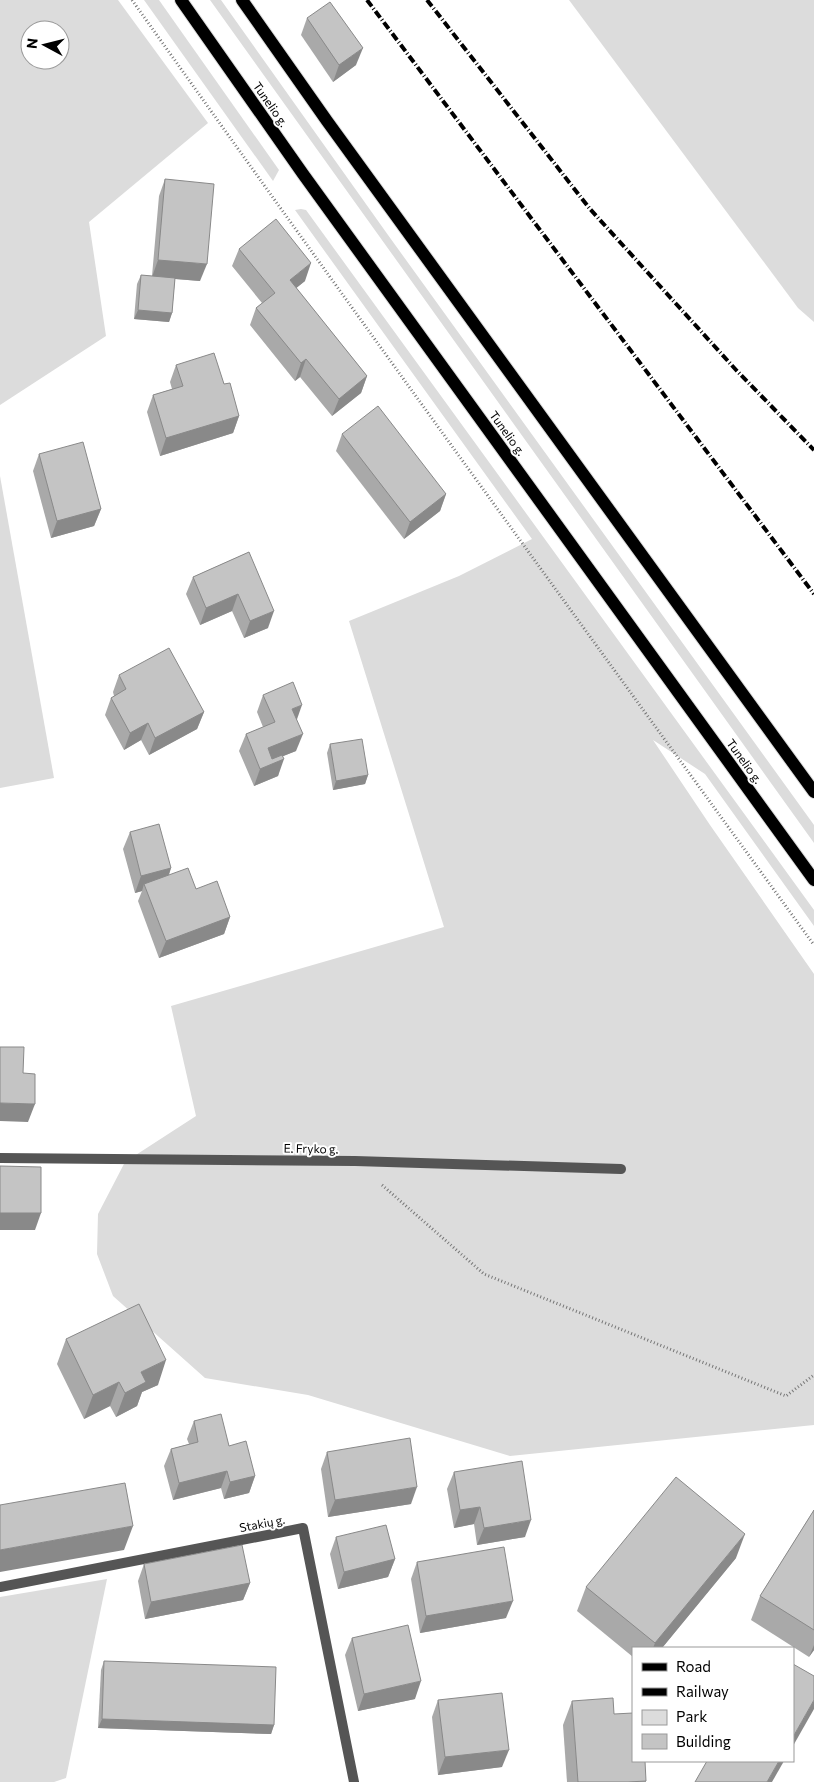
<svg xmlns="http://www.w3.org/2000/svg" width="814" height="1782" font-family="Commissioner,sans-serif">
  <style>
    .green { fill: #dcdcdc; fill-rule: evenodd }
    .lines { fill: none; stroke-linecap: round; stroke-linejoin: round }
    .primary-casing { stroke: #dbdbdb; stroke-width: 14 }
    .path { stroke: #777; stroke-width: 3; stroke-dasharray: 1 2.5; stroke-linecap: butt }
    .minor { stroke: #555; stroke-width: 10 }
    .primary { stroke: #000; stroke-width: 12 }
    .rail { stroke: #000; stroke-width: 4; stroke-dasharray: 8 2.5 1 2.5; stroke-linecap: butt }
    .wall { fill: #a9a9a9 }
    .shaded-wall { fill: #898989 }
    .building { fill: #c4c4c4; stroke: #898989 }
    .labels { text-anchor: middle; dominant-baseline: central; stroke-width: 4; stroke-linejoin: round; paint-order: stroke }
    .street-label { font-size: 12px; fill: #000; stroke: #fff }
  </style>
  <rect width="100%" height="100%" fill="#fff"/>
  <g class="green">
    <path d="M0 0H118L208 123 89 222 106 336 0 405ZM30 30H60V60H30Z"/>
    <polygon points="144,0 159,0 279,170 273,181"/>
    <polygon points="210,0 221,0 388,235 814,825 814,843"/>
    <polygon points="569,0 814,0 814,322 798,308"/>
    <polygon points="301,209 306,210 814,910 814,926 705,774 653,740 710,825 814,974 814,1425 510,1456 308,1395 205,1378 113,1296 97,1254 98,1214 125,1162 196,1116 171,1006 444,927 349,621 459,576 532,539 295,210"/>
    <polygon points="0,476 54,778 0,788"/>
    <polygon points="107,1579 66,1778 54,1782 0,1782 0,1597"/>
  </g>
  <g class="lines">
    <defs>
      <g id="primary">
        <polyline points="181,0 303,174 814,880"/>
        <polyline points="242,0 327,121 814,792"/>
      </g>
    </defs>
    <use href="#primary" class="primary-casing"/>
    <g class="path">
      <path d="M132 0C357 317 586 631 814 945"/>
      <polyline points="382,1185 484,1274 786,1396 814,1375"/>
    </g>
    <g class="minor">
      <polyline points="0,1158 355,1161 621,1169"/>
      <polyline points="0,1587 303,1528 354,1782"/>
    </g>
    <use href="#primary" class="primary"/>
    <g class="rail">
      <polyline points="367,0 814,594"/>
      <polyline points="427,0 590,209 737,371 814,450"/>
    </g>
  </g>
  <g class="wall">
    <polygon points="307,18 356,65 333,82 301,35"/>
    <polygon points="165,179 200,281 175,279 172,313 169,322 134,319 137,284 141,275 152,276 159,196"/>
    <polygon points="239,249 305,281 296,288 367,376 361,393 332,416 300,377 295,381 250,325 256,308 262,303 232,266"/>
    <polygon points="176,365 224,384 239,416 233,433 160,456 147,412 153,395 172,389 170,382"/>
    <polygon points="342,434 446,494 440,511 404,539 336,451"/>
    <polygon points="39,454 101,509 94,526 51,538 33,471"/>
    <polygon points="249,552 268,628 244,638 232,611 200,625 186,594 193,577"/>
    <polygon points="119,675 204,712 197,729 149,755 141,740 124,750 105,715 111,698 114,696 113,692"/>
    <polygon points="263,695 297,720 296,751 283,756 278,776 254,786 239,751 246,734 263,727 257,712"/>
    <polygon points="330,744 368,775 365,784 333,790 327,753"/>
    <polygon points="130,832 171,868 169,875 196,889 230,917 224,934 159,958 138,901 142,891 135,893 123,849"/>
    <polygon points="66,1339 158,1385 142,1392 137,1406 116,1417 110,1406 84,1419 57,1364"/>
    <polygon points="194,1421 229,1446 255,1476 249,1493 224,1499 221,1488 173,1500 164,1466 171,1449 189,1444 187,1439"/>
    <polygon points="327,1452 411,1504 328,1517 321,1469"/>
    <polygon points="454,1472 525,1537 477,1545 474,1524 454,1528 447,1489"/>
    <polygon points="814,1510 814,1650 809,1657 751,1620 760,1596"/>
    <polygon points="336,1537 395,1559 388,1577 338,1589 330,1554"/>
    <polygon points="736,1558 662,1648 633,1648 633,1657 577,1611 586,1587"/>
    <polygon points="417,1562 506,1618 420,1633 411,1579"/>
    <polygon points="144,1564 250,1583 243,1600 145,1619 138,1581"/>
    <polygon points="352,1638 415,1699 358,1711 345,1655"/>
    <polygon points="104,1661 274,1725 271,1734 98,1728 101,1670"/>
    <polygon points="438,1700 502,1767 438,1775 432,1717"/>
    <polygon points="572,1701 614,1714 646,1781 646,1782 567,1782 563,1725"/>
  </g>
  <g class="shaded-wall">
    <polygon points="363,48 356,65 333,82 339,65"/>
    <polygon points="158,260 207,264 200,281 152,277"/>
    <polygon points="311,263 305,281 284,298 290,280"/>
    <polygon points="138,310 172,313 169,322 134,319"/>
    <polygon points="306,359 300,377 295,381 301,363"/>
    <polygon points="367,376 361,393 332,416 339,399"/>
    <polygon points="239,416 233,433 160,456 166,438"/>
    <polygon points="446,494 440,511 404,539 410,522"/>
    <polygon points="101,509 94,526 51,538 57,521"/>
    <polygon points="238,594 232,611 200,625 206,608"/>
    <polygon points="274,611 268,628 244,638 250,621"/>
    <polygon points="302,705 296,722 292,709"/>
    <polygon points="204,712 197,729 149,755 155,738"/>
    <polygon points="148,723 141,740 124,750 130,733"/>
    <polygon points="303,734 296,751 261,765 268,748"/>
    <polygon points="284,759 278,776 254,786 260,769"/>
    <polygon points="368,775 365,784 333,790 336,781"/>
    <polygon points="171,868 165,885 144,884 142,891 135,893 141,876"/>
    <polygon points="230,917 224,934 159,958 166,941"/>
    <polygon points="0,1103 35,1104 28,1122 0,1121"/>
    <polygon points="0,1213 41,1213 35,1230 0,1230"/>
    <polygon points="166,1360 158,1385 142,1392 137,1406 116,1417 125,1393 141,1372"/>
    <polygon points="119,1382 110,1406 84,1419 93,1395"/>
    <polygon points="227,1471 221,1488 173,1500 179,1483"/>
    <polygon points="255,1476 249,1493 224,1499 230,1482"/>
    <polygon points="417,1487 411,1504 328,1517 335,1500"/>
    <polygon points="480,1507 474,1524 454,1528 460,1510"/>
    <polygon points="531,1520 525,1537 477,1545 484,1528"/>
    <polygon points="133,1526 124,1550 0,1572 0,1550"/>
    <polygon points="745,1534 736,1558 662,1648 653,1648 655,1643"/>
    <polygon points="395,1559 388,1577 338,1589 344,1572"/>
    <polygon points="250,1583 243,1600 145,1619 151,1602"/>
    <polygon points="513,1601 506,1618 420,1633 426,1616"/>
    <polygon points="814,1645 814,1650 809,1657"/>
    <polygon points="421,1681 415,1699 358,1711 364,1694"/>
    <polygon points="814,1700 814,1709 793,1746 793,1737"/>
    <polygon points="102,1719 274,1725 271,1734 98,1728"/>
    <polygon points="509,1750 502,1767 438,1775 445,1757"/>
    <polygon points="779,1761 784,1761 772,1782 767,1782"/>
  </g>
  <g class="building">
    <polygon points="330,2 363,48 339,65 307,18"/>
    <polygon points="165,179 214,184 207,264 158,260"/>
    <polygon points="276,219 311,263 290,280 367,376 339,399 306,359 301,363 256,308 275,293 239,249"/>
    <polygon points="141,275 175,278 172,313 138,310"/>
    <polygon points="214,353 224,384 230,383 239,416 166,438 153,395 183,386 176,365"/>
    <polygon points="378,406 446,494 410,522 342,434"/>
    <polygon points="83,442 101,509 57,521 39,454"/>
    <polygon points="249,552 274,611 250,621 238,594 206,608 193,577"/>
    <polygon points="169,648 204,712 155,738 148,723 130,733 111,698 126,689 119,675"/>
    <polygon points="293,682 302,705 292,709 303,734 268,748 272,759 282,755 284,759 260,769 246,734 275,722 263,695"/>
    <polygon points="362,739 368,775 336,781 330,744"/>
    <polygon points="159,824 171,868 141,876 130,832"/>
    <polygon points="188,868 196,889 217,881 230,917 166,941 144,884"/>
    <polygon points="0,1047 24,1047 23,1073 35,1074 35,1104 0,1103"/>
    <polygon points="0,1166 41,1167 41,1213 0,1213"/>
    <polygon points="139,1304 166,1360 141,1372 146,1382 125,1393 119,1382 93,1395 66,1339"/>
    <polygon points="221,1414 229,1446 246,1441 255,1476 230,1482 227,1471 179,1483 171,1449 198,1442 194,1421"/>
    <polygon points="410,1438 417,1487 335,1500 327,1452"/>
    <polygon points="522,1461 531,1520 484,1528 480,1507 460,1510 454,1472"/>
    <polygon points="676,1477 745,1534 655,1643 586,1587"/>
    <polygon points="125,1483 133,1526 0,1550 0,1505"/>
    <polygon points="814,1510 814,1630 760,1596"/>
    <polygon points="386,1525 395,1559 344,1572 336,1537"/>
    <polygon points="242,1545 250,1583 151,1602 144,1564"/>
    <polygon points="504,1547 513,1601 426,1616 417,1562"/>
    <polygon points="408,1625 421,1681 364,1694 352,1638"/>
    <polygon points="104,1661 276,1667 274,1725 102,1719"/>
    <polygon points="793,1664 814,1676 814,1700 793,1737"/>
    <polygon points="502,1693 509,1750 445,1757 438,1700"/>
    <polygon points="613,1698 614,1714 633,1713 633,1761 645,1761 646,1781 628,1782 578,1782 572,1701"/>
    <polygon points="707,1761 779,1761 767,1782 695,1782"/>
  </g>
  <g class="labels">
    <g class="street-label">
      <text transform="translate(271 104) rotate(55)">Tunelio g.</text>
      <text transform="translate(508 433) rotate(54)">Tunelio g.</text>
      <text transform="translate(745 761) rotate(54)">Tunelio g.</text>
      <text transform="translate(311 1148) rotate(1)">E. Fryko g.</text>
      <text transform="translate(262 1523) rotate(-11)">Stakių g.</text>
    </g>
  </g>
  <rect x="632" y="1647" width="162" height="115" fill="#ffffff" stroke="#999999"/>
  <rect x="642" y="1663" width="25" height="8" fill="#000000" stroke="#999999"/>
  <text x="676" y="1672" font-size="15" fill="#000000">Road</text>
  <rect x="642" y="1688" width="25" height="8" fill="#000000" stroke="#999999"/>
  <text x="676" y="1697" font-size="15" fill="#000000">Railway</text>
  <rect x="642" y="1710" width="25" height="15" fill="#dcdcdc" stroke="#999999"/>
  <text x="676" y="1722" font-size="15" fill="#000000">Park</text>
  <rect x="642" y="1734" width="25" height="15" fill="#c4c4c4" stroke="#999999"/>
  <text x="676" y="1747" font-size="15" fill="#000000">Building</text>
  <g transform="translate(45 45) rotate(277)"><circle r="24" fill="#ffffff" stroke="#999999"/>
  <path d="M0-4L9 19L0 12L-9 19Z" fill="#000000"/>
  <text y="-8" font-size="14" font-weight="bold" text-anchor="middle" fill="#000000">N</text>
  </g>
</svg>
